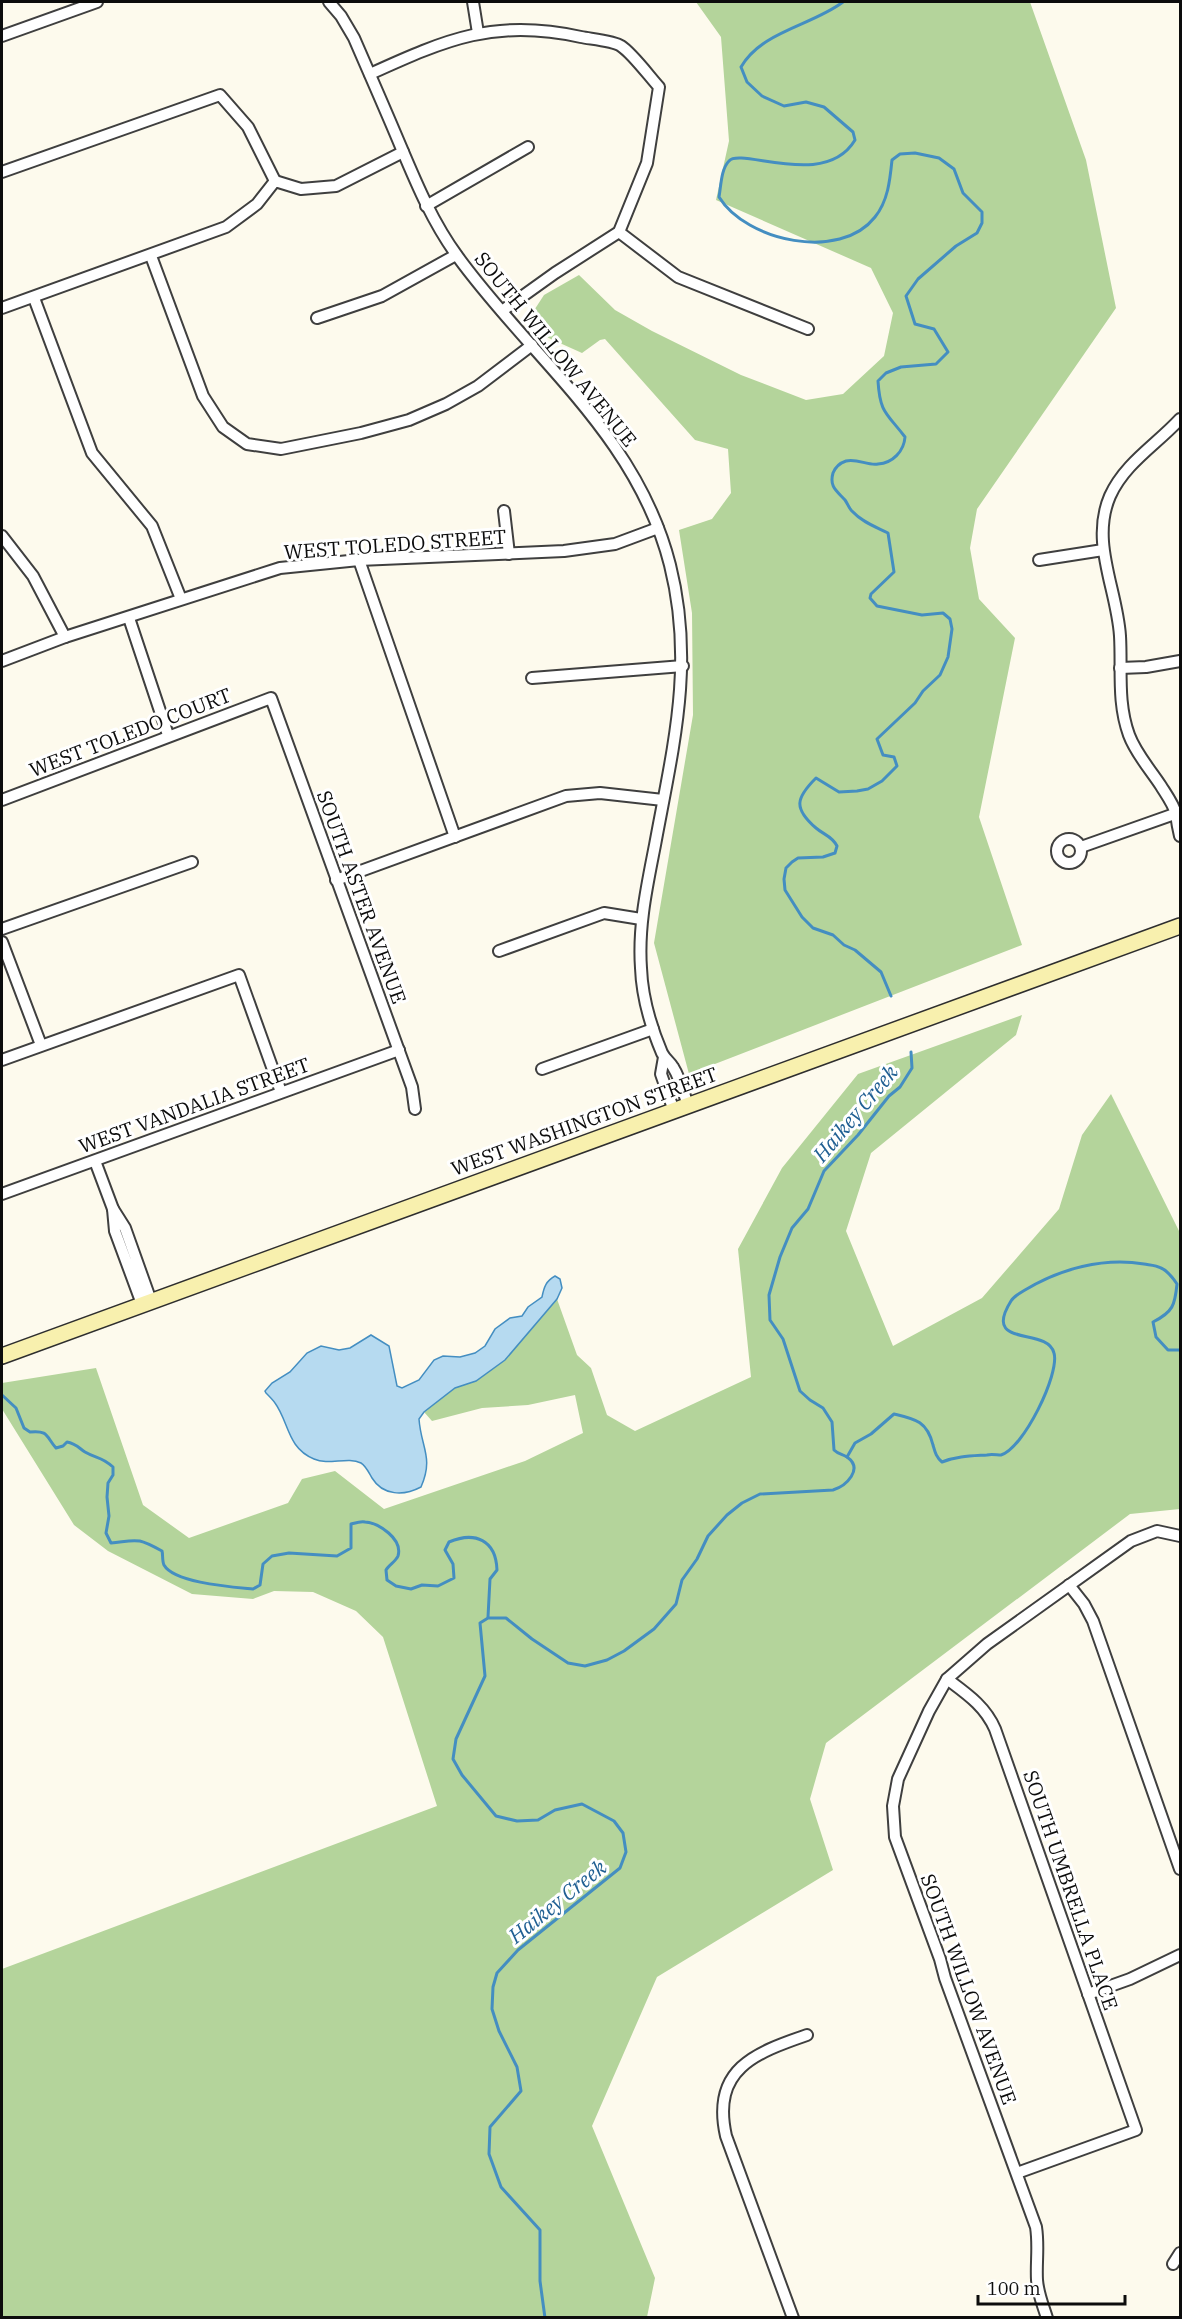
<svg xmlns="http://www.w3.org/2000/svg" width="1182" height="2319" font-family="'IBM Plex Serif',serif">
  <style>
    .forest { fill: #b4d49b }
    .water { fill: #b6daf0; stroke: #448ec1; stroke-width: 1.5 }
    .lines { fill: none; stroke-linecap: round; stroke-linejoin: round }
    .stream { stroke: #448ec1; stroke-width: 3 }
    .street-casing { stroke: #3f3f3f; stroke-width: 14 }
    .secondary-casing { stroke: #2e2e2e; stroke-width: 18 }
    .street { stroke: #fff; stroke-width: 10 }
    .secondary { stroke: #f8f0ae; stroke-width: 15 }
    .labels { text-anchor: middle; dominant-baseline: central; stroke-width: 6; stroke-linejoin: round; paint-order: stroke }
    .street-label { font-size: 20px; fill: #0c0c0c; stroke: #fff }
    .water-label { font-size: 21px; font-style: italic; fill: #216093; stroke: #fff }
  </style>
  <rect width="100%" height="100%" fill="#fdfaed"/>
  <g class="forest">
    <polygon points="696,2 1030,2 1086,160 1116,308 977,509 970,548 979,599 1015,638 979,817 1022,945 689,1074 654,943 693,715 692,613 679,530 712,519 731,493 728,449 695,440 605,339 600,340 582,353 542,335 531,315 544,295 579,275 615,310 652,331 741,375 806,400 843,394 884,356 893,313 871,268 716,200 729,141 721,37"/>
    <polygon points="1022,1015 1016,1035 871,1153 846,1231 893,1346 982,1298 1059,1209 1082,1135 1111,1094 1180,1233 1180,1509 1130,1514 826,1743 810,1799 833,1870 657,1977 592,2126 655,2278 647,2317 2,2317 2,1969 437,1806 383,1637 356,1611 313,1592 274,1591 253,1599 192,1594 108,1551 74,1525 2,1409 2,1383 96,1368 143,1505 189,1538 288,1503 302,1479 335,1471 384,1509 525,1461 583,1433 575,1395 528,1405 482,1408 432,1421 424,1412 455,1388 476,1381 505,1360 557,1299 577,1355 591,1368 607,1415 635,1431 751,1377 738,1249 782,1168 858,1074"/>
  </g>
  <path class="water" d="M555 1276 560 1279 562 1288 557 1299 505 1360 476 1381 455 1388 424 1412 419 1419C421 1448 434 1457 421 1487 404 1496 383 1496 372 1478 369 1473 366 1466 361 1463 347 1456 329 1466 314 1459 287 1448 289 1422 275 1403 273 1400 269 1396 266 1393L265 1391 272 1383 290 1372 307 1353 321 1346 339 1350 350 1348 371 1335 389 1346 397 1386 402 1388 419 1380 434 1360 443 1356 460 1357 475 1353 485 1346 495 1329 510 1318 522 1316 528 1307 542 1297C544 1287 546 1281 555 1276Z"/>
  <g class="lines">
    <g class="stream">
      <path d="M843 2C811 26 762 31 741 67L747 82 762 96 784 106 806 102 824 107 853 132 855 140C825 190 741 147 729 161 721 169 721 186 719 197 746 241 840 262 875 217 888 201 890 180 892 160L900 154 915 153 939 158 954 169 963 193 982 212V223L977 233 956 246 918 279 906 296 915 324 934 329 948 352 936 364 901 367 886 373 878 381C880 414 887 413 905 437 904 451 893 463 878 464 868 466 857 458 846 461 840 463 835 468 833 473 829 487 837 491 845 500 848 504 849 509 853 512 862 522 876 527 888 533L894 572 871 594 870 598 877 606 922 615 943 613 950 619 952 629 948 657 940 675 923 691 915 703 877 739 883 755 894 757 897 766 882 781 868 789 857 791 839 792 816 778C796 798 793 808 816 828 824 835 832 836 837 846L835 853 823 857 798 858 792 862 786 868 784 879 785 890 802 917 813 928 833 935 844 945 855 950 881 972 891 996"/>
      <path d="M2 1395 16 1408 24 1428 30 1432C49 1430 46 1437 56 1448L63 1446 67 1442C75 1443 79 1448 85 1452 97 1459 101 1456 113 1467V1475L108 1483 107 1497 109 1516 106 1533 111 1543C138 1540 136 1537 162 1551 163 1554 162 1561 164 1565 174 1583 233 1587 253 1589L260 1585 263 1564 272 1556 289 1553 337 1556 351 1548V1524C355 1523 361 1521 365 1522 379 1523 403 1539 398 1556 396 1561 389 1565 386 1570L387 1580 396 1586 411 1589 422 1585 438 1586 454 1578 453 1564 445 1550 449 1542C475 1531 496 1540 497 1570L490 1579 488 1617"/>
      <path d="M847 1457 855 1443 871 1434 894 1414C915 1419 927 1421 933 1445 935 1452 936 1457 942 1462 957 1456 971 1456 987 1455 991 1454 997 1455 1001 1455 1023 1449 1060 1374 1054 1353 1047 1326 981 1349 1011 1301 1014 1296 1020 1293 1025 1290 1060 1269 1103 1257 1144 1264 1149 1265 1156 1265 1161 1268 1168 1271 1173 1278 1177 1284 1175 1305 1173 1312 1153 1322L1156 1337 1168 1350H1180"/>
      <path d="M545 2318 540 2281V2230L501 2187 489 2154 490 2127 521 2091 517 2067 499 2031 492 2009 493 1987 497 1973 518 1950 620 1868 626 1852 623 1833 614 1821 582 1804 555 1810 538 1820 517 1821 496 1816 462 1775 453 1759 456 1739 485 1676 480 1623 488 1618H506L532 1639 568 1663 585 1666 607 1660 624 1651 654 1629 676 1604 682 1580 697 1559 708 1536 727 1515 742 1503 760 1494 833 1490C846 1486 864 1469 847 1457 842 1454 838 1454 834 1450L832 1422 823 1408 810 1400 800 1391 783 1339 770 1320 769 1295 780 1257 792 1228 808 1209 824 1171 858 1135 889 1096 900 1087 912 1068 911 1052"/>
    </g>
    <defs>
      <g id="street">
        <path d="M329 2 341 16 354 38C370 75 386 111 401 147 417 185 433 223 458 257 533 360 637 435 670 565 695 664 673 747 655 845 647 886 638 926 641 968 642 996 651 1027 662 1053 665 1059 670 1062 673 1067 680 1078 684 1093 688 1106"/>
        <polyline points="473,2 478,33"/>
        <polyline points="2,36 97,2"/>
        <path d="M370 74C447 39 495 18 581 37 591 39 614 41 621 46 632 53 649 76 659 87L647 163 619 232 555 273 502 311"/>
        <polyline points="2,172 220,95 248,127 275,181"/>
        <polyline points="426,206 528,147"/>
        <polyline points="619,232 678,277 808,329"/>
        <polyline points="151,256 203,396 223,427 247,444 281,449 361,433 409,420 446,404 478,386 532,345"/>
        <polyline points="34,298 92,453 152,526 181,599"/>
        <polyline points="2,308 226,227 257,204 275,181 301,189 336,186 403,152"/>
        <polyline points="317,318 382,296 456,255"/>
        <path d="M1180 419C1156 445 1125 463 1110 496 1090 542 1117 589 1120 636 1122 670 1117 702 1129 735 1136 754 1150 769 1161 786 1166 794 1174 805 1176 814 1177 822 1178 828 1180 836"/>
        <polyline points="504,511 509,554"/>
        <polyline points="2,536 33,576 65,637"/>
        <polyline points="359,560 455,837"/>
        <polyline points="1039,560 1103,550"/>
        <polyline points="129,618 168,735"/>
        <polyline points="2,661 65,637 280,568 359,560 564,551 615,544 658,528"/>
        <polyline points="1120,668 1146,667 1180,661"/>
        <polyline points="532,678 683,666"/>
        <polyline points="2,800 271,698 412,1087 415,1109"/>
        <circle cx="1069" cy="851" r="12"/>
        <polyline points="1081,847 1180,812"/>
        <polyline points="336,880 566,796 600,793 663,800"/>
        <polyline points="2,929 192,862"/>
        <polyline points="2,942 41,1045"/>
        <polyline points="499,951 604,913 641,919"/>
        <polyline points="664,1057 661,1074 674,1111"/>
        <polyline points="2,1060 239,975 281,1092"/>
        <polyline points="542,1069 653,1029"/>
        <polyline points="95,1161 113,1209"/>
        <polyline points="2,1194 399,1050"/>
        <polyline points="142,1304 115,1231 113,1209 125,1228 151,1301"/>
        <polyline points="1069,1585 1084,1604 1093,1621 1180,1869"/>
        <path d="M947 1679C967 1694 985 1706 995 1729L1136 2130 1017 2173"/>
        <polyline points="1088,1994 1130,1979 1180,1955"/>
        <polyline points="1173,2264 1180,2253"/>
        <path d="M793 2318 726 2136C711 2069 755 2053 807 2035"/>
        <path d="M1047 2318C1043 2305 1038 2294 1037 2280 1036 2262 1039 2246 1036 2227L945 1978 940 1959 895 1837 893 1806 898 1779 929 1711 947 1679 987 1644 1131 1541 1157 1531 1180 1536"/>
      </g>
      <polyline id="secondary" points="2,1356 1180,926"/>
    </defs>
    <use href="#street" class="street-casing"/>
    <use href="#secondary" class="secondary-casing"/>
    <use href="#street" class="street"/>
    <use href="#secondary" class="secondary"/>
  </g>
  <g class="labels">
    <g class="street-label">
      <text transform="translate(556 349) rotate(51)">SOUTH WILLOW AVENUE</text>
      <text transform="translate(395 544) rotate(-4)">WEST TOLEDO STREET</text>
      <text transform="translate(130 732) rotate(-21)">WEST TOLEDO COURT</text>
      <text transform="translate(362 897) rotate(70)">SOUTH ASTER AVENUE</text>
      <text transform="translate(194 1105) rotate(-20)">WEST VANDALIA STREET</text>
      <text transform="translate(584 1121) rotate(-20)">WEST WASHINGTON STREET</text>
      <text transform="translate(1071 1890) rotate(71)">SOUTH UMBRELLA PLACE</text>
      <text transform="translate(969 1989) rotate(70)">SOUTH WILLOW AVENUE</text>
    </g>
    <g class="water-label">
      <text transform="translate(855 1113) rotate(-50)">Haikey Creek</text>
      <text transform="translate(557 1901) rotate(-39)">Haikey Creek</text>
    </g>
  </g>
  <rect width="1182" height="2319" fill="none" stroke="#0c0c0c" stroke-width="6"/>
  <path d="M978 2295v9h147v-9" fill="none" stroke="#0c0c0c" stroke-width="3"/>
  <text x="987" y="2295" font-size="18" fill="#0c0c0c" stroke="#ffffff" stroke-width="4.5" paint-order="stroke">100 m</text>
</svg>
